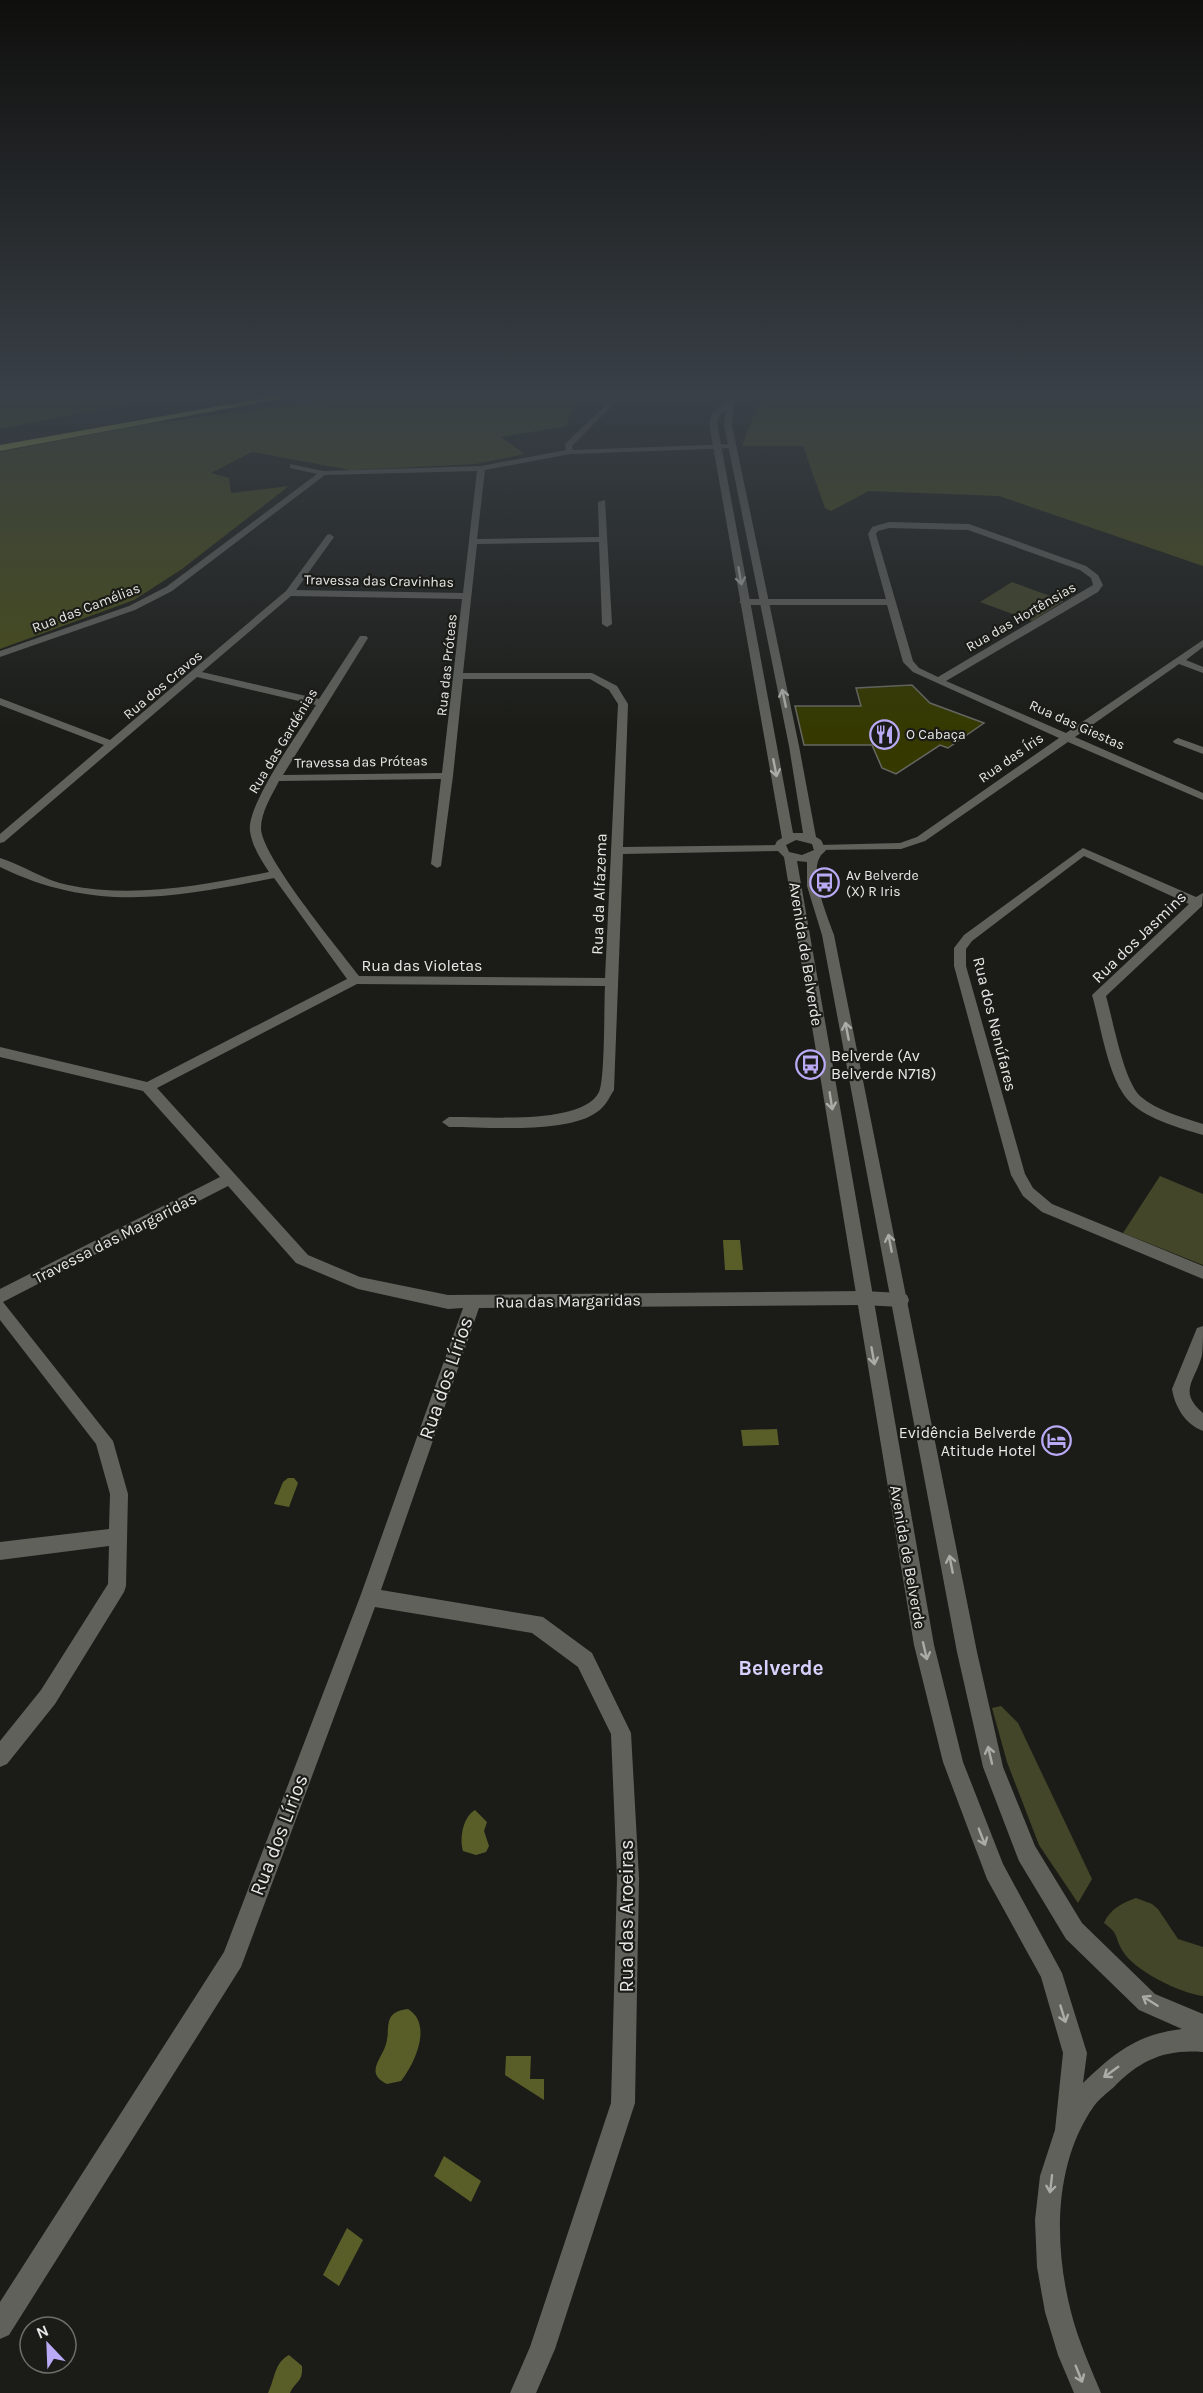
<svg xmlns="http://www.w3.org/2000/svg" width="1203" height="2393" font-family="Karla,sans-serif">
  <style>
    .green { fill: #434628 }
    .forest { fill: #494e16 }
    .water { fill: #595e28 }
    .building { fill: #353900; stroke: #666761; stroke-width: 1.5 }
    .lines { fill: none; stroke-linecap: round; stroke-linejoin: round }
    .street { fill: #60615b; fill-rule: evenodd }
    .secondary { fill: #60615b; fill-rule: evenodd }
    .highway { fill: #bdc74a; fill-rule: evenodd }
    .oneway { stroke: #abaca7 }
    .labels { text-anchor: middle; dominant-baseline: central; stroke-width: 4.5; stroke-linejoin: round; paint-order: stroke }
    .far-street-label { font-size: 14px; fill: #e8e9e6; stroke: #1b1c17 }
    .far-poi-label { font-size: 14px; fill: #e8e9e6; stroke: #1b1c17; text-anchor: start }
    .street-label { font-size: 16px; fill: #e8e9e6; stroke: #1b1c17 }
    .poi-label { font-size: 16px; fill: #e8e9e6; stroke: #1b1c17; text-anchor: start }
    .near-street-label { font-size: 20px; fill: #e8e9e6; stroke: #1b1c17 }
    .near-neighbourhood-label { font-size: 21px; font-weight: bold; fill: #d9d1fd; stroke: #1b1c17 }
  </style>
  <rect width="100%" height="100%" fill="#1b1c17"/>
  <g class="green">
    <polygon points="1012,582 1064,601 1032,621 980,602"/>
    <polygon points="1160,1176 1203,1194 1203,1265 1123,1233"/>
    <polygon points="1001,1706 1018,1723 1092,1879 1078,1903 1039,1845 1007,1762 992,1708"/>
    <path d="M1136 1898 1152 1904 1158 1909 1178 1939 1203 1947V1996C1180 1993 1134 1971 1122 1950 1114 1935 1119 1934 1104 1923 1110 1909 1122 1903 1136 1898Z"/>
  </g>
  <g class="forest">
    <polygon points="0,397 165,397 0,429"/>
    <polygon points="348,397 546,397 576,400 566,426 501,437 525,454 476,464 350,470 252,452 211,473 229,478 231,493 289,486 182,569 134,600 0,649 0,452 140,425"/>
    <polygon points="766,397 1186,397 1203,399 1203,566 999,496 869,491 831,511 825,508 803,446 742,446 757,407"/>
  </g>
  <g class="water">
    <polygon points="723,1240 740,1240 743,1270 725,1270"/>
    <polygon points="777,1429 779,1445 743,1446 741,1430"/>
    <polygon points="288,1478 294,1478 298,1483 289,1507 274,1504 283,1482"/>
    <path d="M475 1810 487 1822 484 1831 489 1846 486 1852 476 1855 463 1851C459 1838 463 1817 475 1810Z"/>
    <path d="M408 2009C433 2024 415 2063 401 2081L387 2084C364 2073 382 2059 386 2044 391 2027 382 2012 408 2009Z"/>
    <polygon points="506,2056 531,2056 530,2079 544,2079 544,2100 505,2075"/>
    <polygon points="444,2156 481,2181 471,2202 434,2176"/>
    <polygon points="347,2228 363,2240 339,2286 323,2275"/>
    <path d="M289 2355 302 2366C303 2383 296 2380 290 2393H268C275 2379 274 2363 289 2355Z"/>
  </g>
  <polygon class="building" points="912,685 930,703 984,723 948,748 940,745 896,774 882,768 872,745 804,745 795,706 861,706 856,688"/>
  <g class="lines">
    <g class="street">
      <path d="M614 397H621L572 446 573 450 733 444 737 446 733 448 570 454 485 470 477 539 599 537 598 502 605 500 612 624 607 627 602 624 599 542 477 544 463 673H592L617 686 628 704 623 847 781 845 787 848 781 851 623 854 614 1090C609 1098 605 1107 597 1112 568 1134 486 1127 449 1127L442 1122 449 1117C483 1116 582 1126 599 1092 605 1080 604 1005 605 986L357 984 157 1088 308 1255 360 1277 448 1295 863 1291 901 1293 907 1295 909 1300 907 1305 901 1307 863 1305 479 1308 381 1590 543 1617 592 1653 631 1733 639 1878 635 2103 555 2349 536 2393H510L530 2347 611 2103 617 1878 611 1734 578 1667 532 1633 375 1607 241 1967 9 2335 0 2339V2302L224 1952 360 1597 463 1308 448 1309 358 1289 296 1263 228 1186 3 1302 113 1441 128 1494 126 1586 124 1592 55 1704 7 1764 0 1767V1741L41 1690 108 1584 109 1546 0 1560V1542L109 1529 110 1494 96 1444 0 1320V1289L220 1177 143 1091 0 1057V1047L147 1082 347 979 274 878C175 898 94 913 0 867V858C23 865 43 880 68 885 135 899 204 885 269 872 261 860 252 846 250 831 246 805 301 729 316 705L197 677 4 842 0 843V834L104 745 0 705V698L110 740 286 591 327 535 330 534 334 537 296 590 463 593 477 471 325 475 172 591 135 610 0 657V651L129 606 166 587 317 474 290 468V464L323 471 481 466 566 450 565 444ZM291 596 462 599 442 773 283 775 368 638 366 636H360L319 699 202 672ZM463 679H590L609 690 618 704 605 978 359 976C338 948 261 856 261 828 261 812 272 795 279 781L441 779 431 864 437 868 441 866 453 776Z"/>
      <path d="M889 522 969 524 1086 566 1098 575 1103 585 1098 592 946 681 1066 733 1203 640V647L1186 660 1203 667V673L1179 664 1075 737 1203 793V800L1068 742 925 841 901 849 815 850 813 848 819 845 900 843 917 837 1059 738 913 672 903 662 887 605H744L739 602 744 599H886L868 534 872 527ZM889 528 968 530 1080 570 1091 578 1093 585 938 677 919 668 913 661 876 534 878 531Z"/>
      <polygon points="1178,738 1203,747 1203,754 1174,743 1173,741"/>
      <path d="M1083 848 1196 897 1203 893 1202 906 1106 996C1113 1020 1123 1079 1140 1096 1157 1111 1182 1117 1203 1124V1135C1180 1128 1149 1120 1131 1103 1108 1082 1101 1025 1092 995L1189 904 1084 856 972 941 966 949V966L1025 1174 1033 1188 1052 1204 1203 1266V1279L1042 1212 1023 1196 1011 1175 954 966V948L964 935Z"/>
      <path d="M1203 1326C1203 1335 1203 1346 1202 1355 1196 1380 1177 1391 1203 1413V1431C1185 1424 1175 1407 1172 1389L1197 1328Z"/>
    </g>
    <path class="secondary" d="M733 397H741L734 403 732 425 799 746 816 837 821 840 826 850C824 853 821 854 820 857 809 874 828 918 834 935L977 1652 1003 1767 1035 1846 1082 1923 1155 1994 1203 2014V2052C1165 2049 1140 2060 1114 2087 1107 2093 1099 2099 1094 2106 1053 2164 1054 2246 1071 2312 1078 2340 1090 2366 1101 2393H1074L1058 2355 1045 2312 1037 2267 1035 2220 1040 2176 1055 2130 1063 2053 1041 1977 987 1879 943 1762 914 1645 784 857 774 847 777 841 782 838 709 423 713 412ZM726 410 724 425 789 746 803 833H793L717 423 719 415ZM796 840 812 844 814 850 802 855 789 852 786 845ZM797 861 807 862V886L822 935 957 1652 983 1767 1019 1861 1066 1939 1139 2010 1182 2029C1138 2034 1114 2053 1083 2083L1087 2053 1062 1973 1003 1864 963 1762 934 1645Z"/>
    <polygon class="highway" points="270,397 290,397 0,451 0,445"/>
  </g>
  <defs><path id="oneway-shaft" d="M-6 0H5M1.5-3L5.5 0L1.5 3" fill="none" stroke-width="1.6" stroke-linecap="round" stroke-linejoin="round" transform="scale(1.5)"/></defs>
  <g class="oneway">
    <use href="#oneway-shaft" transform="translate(740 576) rotate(80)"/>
    <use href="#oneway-shaft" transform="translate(784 698) rotate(-102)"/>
    <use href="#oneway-shaft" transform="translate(775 768) rotate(79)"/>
    <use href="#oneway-shaft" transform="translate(847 1031) rotate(-101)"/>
    <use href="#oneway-shaft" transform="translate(831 1101) rotate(81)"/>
    <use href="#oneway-shaft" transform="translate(890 1243) rotate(-101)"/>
    <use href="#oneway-shaft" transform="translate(873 1356) rotate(80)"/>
    <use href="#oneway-shaft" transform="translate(951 1564) rotate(-101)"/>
    <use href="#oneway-shaft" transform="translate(925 1651) rotate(77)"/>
    <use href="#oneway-shaft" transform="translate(990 1755) rotate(-103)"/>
    <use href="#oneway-shaft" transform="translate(982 1837) rotate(69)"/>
    <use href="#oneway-shaft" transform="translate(1150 2001) rotate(-148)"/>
    <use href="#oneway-shaft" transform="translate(1063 2014) rotate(73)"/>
    <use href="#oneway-shaft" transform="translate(1111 2072) rotate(144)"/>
    <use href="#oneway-shaft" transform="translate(1051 2184) rotate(97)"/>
    <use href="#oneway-shaft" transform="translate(1079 2374) rotate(68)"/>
  </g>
  <linearGradient id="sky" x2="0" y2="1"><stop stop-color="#0f0f0d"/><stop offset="0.54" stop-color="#394047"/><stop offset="1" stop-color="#394047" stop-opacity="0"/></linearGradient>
  <rect width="1203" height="732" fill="url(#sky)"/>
  <defs>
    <symbol id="restaurant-ring" viewBox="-11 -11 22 22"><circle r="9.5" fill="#1b1c17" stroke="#baaaf6" stroke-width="1.5"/><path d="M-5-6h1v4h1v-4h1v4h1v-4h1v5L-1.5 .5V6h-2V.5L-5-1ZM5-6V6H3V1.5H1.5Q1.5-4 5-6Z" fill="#baaaf6"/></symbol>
    <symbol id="bus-ring" viewBox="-11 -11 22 22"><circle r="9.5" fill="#1b1c17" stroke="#baaaf6" stroke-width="1.5"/><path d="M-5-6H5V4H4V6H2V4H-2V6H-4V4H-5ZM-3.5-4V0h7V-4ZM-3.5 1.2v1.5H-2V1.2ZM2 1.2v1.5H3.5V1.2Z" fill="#baaaf6"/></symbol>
    <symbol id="hotel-ring" viewBox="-11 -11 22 22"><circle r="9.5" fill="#1b1c17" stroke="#baaaf6" stroke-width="1.5"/><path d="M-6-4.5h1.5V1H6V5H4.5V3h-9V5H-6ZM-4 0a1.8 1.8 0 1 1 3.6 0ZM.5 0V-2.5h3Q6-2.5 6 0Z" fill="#baaaf6"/></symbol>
  </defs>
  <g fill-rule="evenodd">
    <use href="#restaurant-ring" x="868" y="718" width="33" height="33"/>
    <use href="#bus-ring" x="808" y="866" width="33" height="33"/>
    <use href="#bus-ring" x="794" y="1048" width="33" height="33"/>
    <use href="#hotel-ring" x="1040" y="1424" width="33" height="33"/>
  </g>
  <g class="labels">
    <g class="far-street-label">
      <text transform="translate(379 581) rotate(1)">Travessa das Cravinhas</text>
      <text transform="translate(86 608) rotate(-21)">Rua das Camélias</text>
      <text transform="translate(1021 617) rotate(-30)">Rua das Hortênsias</text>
      <text transform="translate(447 665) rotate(-84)">Rua das Próteas</text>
      <text transform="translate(163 685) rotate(-40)">Rua dos Cravos</text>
      <text transform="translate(1077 725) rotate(24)">Rua das Giestas</text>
      <text transform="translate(283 741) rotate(-59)">Rua das Gardénias</text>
      <text transform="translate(1011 758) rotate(-35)">Rua das Íris</text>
      <text transform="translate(361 762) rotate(-1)">Travessa das Próteas</text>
    </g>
    <g class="far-poi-label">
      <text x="906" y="734">O Cabaça</text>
      <text x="846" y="875">Av Belverde<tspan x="846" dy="16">(X) R Iris</tspan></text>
    </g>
    <g class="street-label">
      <text transform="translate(599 894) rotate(-88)">Rua da Alfazema</text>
      <text transform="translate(1139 937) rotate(-44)">Rua dos Jasmins</text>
      <text transform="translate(806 954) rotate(81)">Avenida de Belverde</text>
      <text x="422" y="965">Rua das Violetas</text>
      <text transform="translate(995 1024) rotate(76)">Rua dos Nenúfares</text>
      <text transform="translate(115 1238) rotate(-27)">Travessa das Margaridas</text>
      <text transform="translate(568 1301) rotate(-1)">Rua das Margaridas</text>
      <text transform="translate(908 1557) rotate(80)">Avenida de Belverde</text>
    </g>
    <g class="poi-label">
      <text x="831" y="1055">Belverde (Av<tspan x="831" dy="18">Belverde N718)</tspan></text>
      <text x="1036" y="1432" text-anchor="end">Evidência Belverde<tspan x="1036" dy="18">Atitude Hotel</tspan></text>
    </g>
    <g class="near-street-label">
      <text transform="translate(446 1378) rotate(-71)">Rua dos Lírios</text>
      <text transform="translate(279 1835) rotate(-69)">Rua dos Lírios</text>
      <text transform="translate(626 1916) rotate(-90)">Rua das Aroeiras</text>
    </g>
    <g class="near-neighbourhood-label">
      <text x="781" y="1668">Belverde</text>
    </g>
  </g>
  <g transform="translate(48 2345) rotate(337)"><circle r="28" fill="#1b1c17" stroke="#6d6e6a" stroke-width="1.5"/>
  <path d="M0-4.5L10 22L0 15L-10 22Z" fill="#baaaf6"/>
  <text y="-9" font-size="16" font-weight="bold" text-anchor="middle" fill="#e8e9e6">N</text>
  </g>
</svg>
